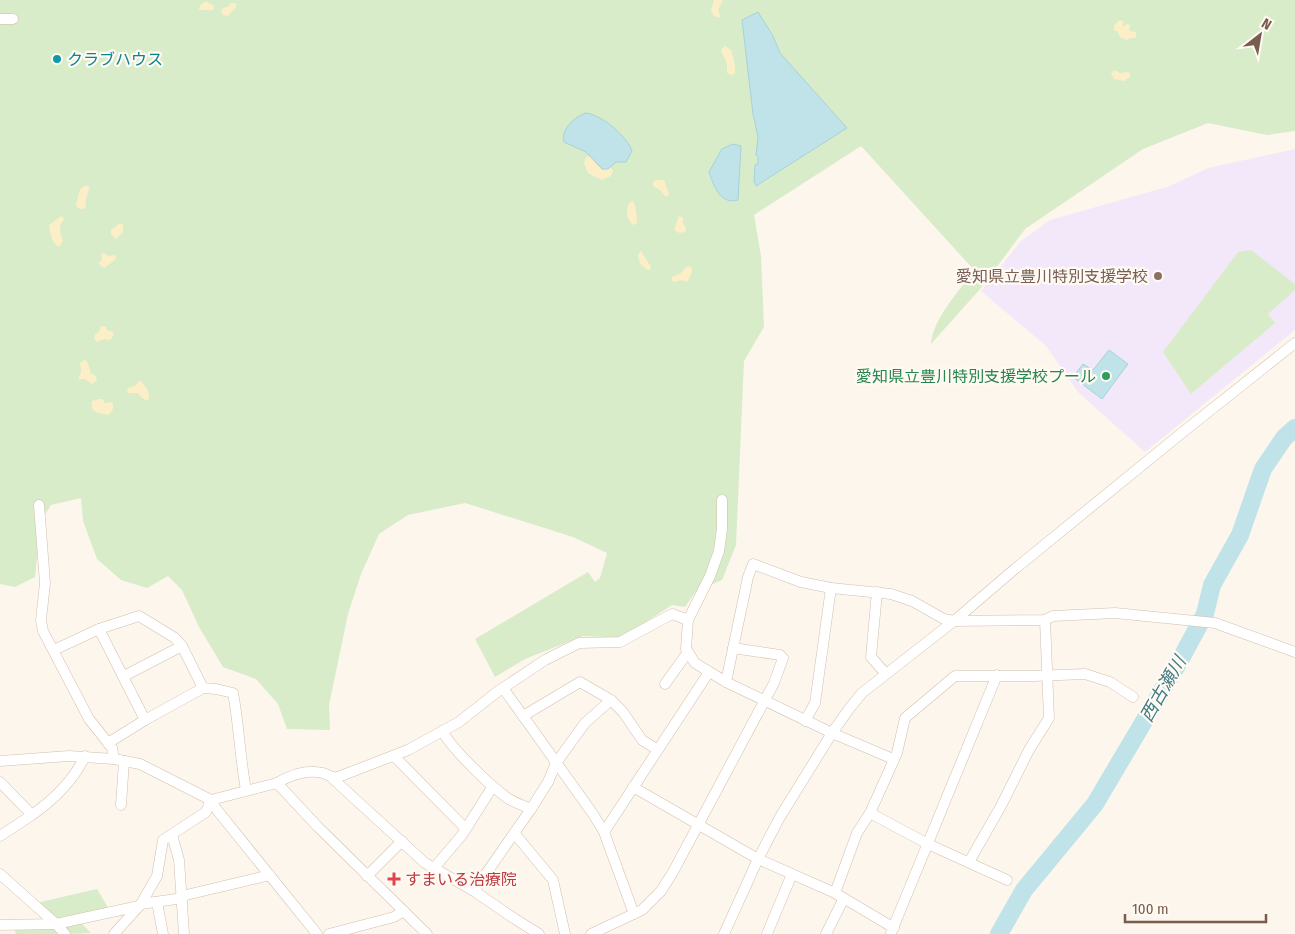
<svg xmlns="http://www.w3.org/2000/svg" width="1295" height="934" font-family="'Fira Sans Condensed','Noto Sans JP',sans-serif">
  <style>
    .education { fill: #f3e8fa }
    .green { fill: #d8ecc9 }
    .sand { fill: #fcefc7 }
    .water { fill: #bfe3e8; stroke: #a5d3da }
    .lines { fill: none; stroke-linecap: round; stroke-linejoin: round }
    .river { stroke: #bfe3e8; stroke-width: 18 }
    .minor-casing { stroke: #d1beb0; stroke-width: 11 }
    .minor { stroke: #fff; stroke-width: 10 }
    .culture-dot { fill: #0f9aa8; stroke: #fffaf3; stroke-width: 2 }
    .education-dot { fill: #8d6e63; stroke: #fffaf3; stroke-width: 2 }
    .leisure-dot { fill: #2e9e5b; stroke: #fffaf3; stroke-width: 2 }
    .health-dot { fill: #e0444e; stroke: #fffaf3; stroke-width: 2 }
    .labels { text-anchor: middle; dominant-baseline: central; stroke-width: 4.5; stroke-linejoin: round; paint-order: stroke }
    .culture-label { font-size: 16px; fill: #0d838f; stroke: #fffaf3; text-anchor: start }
    .education-label { font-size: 16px; fill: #785e54; stroke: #fffaf3; text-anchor: end }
    .leisure-label { font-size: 16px; fill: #27864d; stroke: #fffaf3; text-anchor: end }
    .health-label { font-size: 16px; fill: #be3a42; stroke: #fffaf3; text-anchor: start }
    .water-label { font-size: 18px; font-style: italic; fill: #437c86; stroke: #fffaf3 }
  </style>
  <rect width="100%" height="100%" fill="#fdf6ec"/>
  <polygon class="education" points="1295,149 1295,330 1145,452 1078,392 1046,346 981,291 1021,241 1050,220 1170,186 1208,168"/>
  <g class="green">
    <path d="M0 0H1295V131L1267 135 1208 123 1143 149 1025 229 981 288 931 344C932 321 960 288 975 271L861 146 754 215 761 256 764 327 744 361 736 545 722 580 696 591 685 607 672 605 621 638 583 636 525 659 495 677 475 639 588 572 595 582 600 578 607 553 573 537 465 503 408 515 379 534 361 574 348 614 329 705 330 730 287 729 278 704 256 679 223 667 199 627 182 590 168 576 147 588 121 580 97 559 83 521 81 498 51 505 41 521 35 577 15 587 0 584Z"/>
    <polygon points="1251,250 1295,284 1295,290 1268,314 1275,323 1191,394 1163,352 1238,252"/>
    <polygon points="97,889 110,911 60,921 36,903"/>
    <polygon points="79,921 91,933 68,934 59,924"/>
    <polygon points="13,926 54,926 61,934 16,934"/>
  </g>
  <g class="sand">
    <polygon points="714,0 723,0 718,10 721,18 714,16 711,11"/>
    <polygon points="206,1 214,6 214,10 199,10 200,5"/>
    <polygon points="231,3 236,3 236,7 228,16 223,15 221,12 223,8 229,6"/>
    <polygon points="1119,20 1123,21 1123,27 1127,24 1130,25 1129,31 1136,32 1136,38 1130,38 1127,40 1120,37 1117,31 1114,31 1114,26"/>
    <path d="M725 46 731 50C733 57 736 66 735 73L732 75 727 73V64L721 50Z"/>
    <polygon points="1115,70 1120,73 1127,72 1130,73 1130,77 1124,81 1114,79 1111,73"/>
    <polygon points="590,156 602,169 610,167 613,171 611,176 602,180 588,173 584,163 586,157"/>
    <polygon points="655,180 664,180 669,194 668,196 665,196 660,190 654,187 653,184"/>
    <path d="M86 185 89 187C89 195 84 197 86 208L80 209 76 206C77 200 79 194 80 189Z"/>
    <path d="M633 201C636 206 637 217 637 223L633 225C626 220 625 209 630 202Z"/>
    <path d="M61 216 63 217 64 220C57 227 61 233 63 241L59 247C51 243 50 232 49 225Z"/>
    <polygon points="679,216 683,218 683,224 686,228 685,232 679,233 674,230"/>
    <polygon points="120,223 123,225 123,232 116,239 111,234 111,230"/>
    <path d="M641 251 651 267 650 270H648C641 266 639 263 638 255Z"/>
    <polygon points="103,253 109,256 115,255 116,258 115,260 104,268 100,265 99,263 102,260 101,254"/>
    <path d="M691 266 692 272 687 282 681 280 675 282 672 281V277C679 274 682 274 686 267Z"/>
    <polygon points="103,326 106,327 107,330 113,332 114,335 110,340 104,339 97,342 94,339 95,334 99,332 100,327"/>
    <polygon points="84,360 87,361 91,373 96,376 97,380 92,384 85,379 78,379 81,372 80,363"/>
    <polygon points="139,381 141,381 148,390 149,398 147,401 142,398 138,393 128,393 127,392 128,388 135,386"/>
    <path d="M100 399H103L104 403 112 402C115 407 112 412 108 415L98 413 92 409V401Z"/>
  </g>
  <g class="water">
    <polygon points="758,12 773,36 780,53 847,128 756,186 754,181 755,165 758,164 758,156 756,155 758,137 753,114 742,20"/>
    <path d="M586 113C602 115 627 136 632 151L626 162H616L608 169H602L586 152 564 142C560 130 575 116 586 113Z"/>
    <path d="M733 144 741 146 738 200C720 205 714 186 709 172L722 149Z"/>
    <polygon points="1109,350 1128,364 1102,399 1073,377 1083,364 1093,370"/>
  </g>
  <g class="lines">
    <polyline class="river" points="999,934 1024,890 1095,804 1179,662 1205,614 1212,585 1240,535 1263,469 1284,438 1295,428"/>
    <defs>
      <g id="minor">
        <polyline points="0,19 13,19"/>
        <polyline points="722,500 722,529 719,551 710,576 688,620 686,649 695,663 726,682 832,733 893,759"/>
        <polyline points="39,505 45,583 41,620 43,631 89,719 112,748 114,759"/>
        <polyline points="877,592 871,657 886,674"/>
        <polyline points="99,629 145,720"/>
        <path d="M54 650 99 629 139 616 175 638 182 646 203 688 216 689 233 693C239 725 240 758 246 790"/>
        <polyline points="124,676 182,646"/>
        <polyline points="726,682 748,577 753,564 801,582 831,588"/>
        <polyline points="665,684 688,652"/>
        <polyline points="503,688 593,814 604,832 634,914"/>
        <polyline points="523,716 580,682 611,700 623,712 642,740 658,750"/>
        <polyline points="805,721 815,703 831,588 891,594 912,601 944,619 954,621 1045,620 1053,616 1115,613 1215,623 1295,652"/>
        <path d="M442 731C453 750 491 787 509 799 516 803 524 806 531 809"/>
        <polyline points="108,743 145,720 203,688"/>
        <polyline points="394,756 466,829"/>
        <polyline points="0,761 69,756 114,759 140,764 211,800 217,810 317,934"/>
        <polyline points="332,778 425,863 474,891 515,919 539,934"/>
        <polyline points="0,782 32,815 0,836"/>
        <polyline points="277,783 317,826 427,934"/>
        <polyline points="633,787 758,859 835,893 894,928"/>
        <path d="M211 800 277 783C290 775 307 769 323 773 329 775 331 778 338 777L408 750 459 722 497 692 545 660 579 643 620 642 672 614 688 620"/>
        <polyline points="121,805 124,761"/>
        <polyline points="870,813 928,844 1007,880"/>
        <path d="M32 815C53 800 74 780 85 756"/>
        <polyline points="604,832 709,672"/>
        <polyline points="515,834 553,880 565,934"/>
        <polyline points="172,835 179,860 184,934"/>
        <polyline points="969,862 1001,806 1029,750 1049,718 1045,620"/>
        <polyline points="434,868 462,835 493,786"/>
        <polyline points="0,874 56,924 65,934"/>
        <polyline points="367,876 402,841"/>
        <polyline points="474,891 531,809 548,782 556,763 585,723 611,700"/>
        <polyline points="835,893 857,833 870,813 897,753 905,718 955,676 1034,676 1085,674 1110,682 1133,697"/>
        <polyline points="182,896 270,875"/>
        <polyline points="157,902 163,934"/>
        <polyline points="141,904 183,898"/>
        <polyline points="0,925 56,924 139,906"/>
        <polyline points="891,933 997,675"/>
        <polyline points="114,934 141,904 157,876 163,840 206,812 211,800"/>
        <polyline points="329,934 394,917 404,911"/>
        <polyline points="591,934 642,910 661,891 673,872 774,683 783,658 780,655 733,648"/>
        <polyline points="724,934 758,859 780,817 832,733 849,709 862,693 954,621 1016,568 1183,432 1295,343"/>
        <polyline points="767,934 792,874"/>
        <polyline points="826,934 844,898"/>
      </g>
    </defs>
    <use href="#minor" class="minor-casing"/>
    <use href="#minor" class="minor"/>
  </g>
  <circle class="culture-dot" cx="57" cy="59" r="5"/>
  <circle class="education-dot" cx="1158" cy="276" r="5"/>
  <circle class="leisure-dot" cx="1106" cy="376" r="5"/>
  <path class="health-dot" d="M391.5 871.5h5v5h5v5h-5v5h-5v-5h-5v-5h5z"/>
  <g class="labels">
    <g class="culture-label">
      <text x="67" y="59">クラブハウス</text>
    </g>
    <g class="education-label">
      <text x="1148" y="276">愛知県立豊川特別支援学校</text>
    </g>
    <g class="leisure-label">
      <text x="1096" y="376">愛知県立豊川特別支援学校プール</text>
    </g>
    <g class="health-label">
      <text x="405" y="879">すまいる治療院</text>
    </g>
    <g class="water-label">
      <text transform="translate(1163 689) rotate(-60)">西古瀬川</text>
    </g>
  </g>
  <g transform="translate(1260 35) rotate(31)" stroke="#fffaf3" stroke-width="4" paint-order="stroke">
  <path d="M0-4L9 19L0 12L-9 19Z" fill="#7a5c4d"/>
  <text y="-8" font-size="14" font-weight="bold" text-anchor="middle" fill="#7a5c4d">N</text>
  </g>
  <path d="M1125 914v8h141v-8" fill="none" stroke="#7a5c4d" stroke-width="2.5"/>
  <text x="1132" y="914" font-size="15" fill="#7a5c4d" stroke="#fffaf3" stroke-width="4" paint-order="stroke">100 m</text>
</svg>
